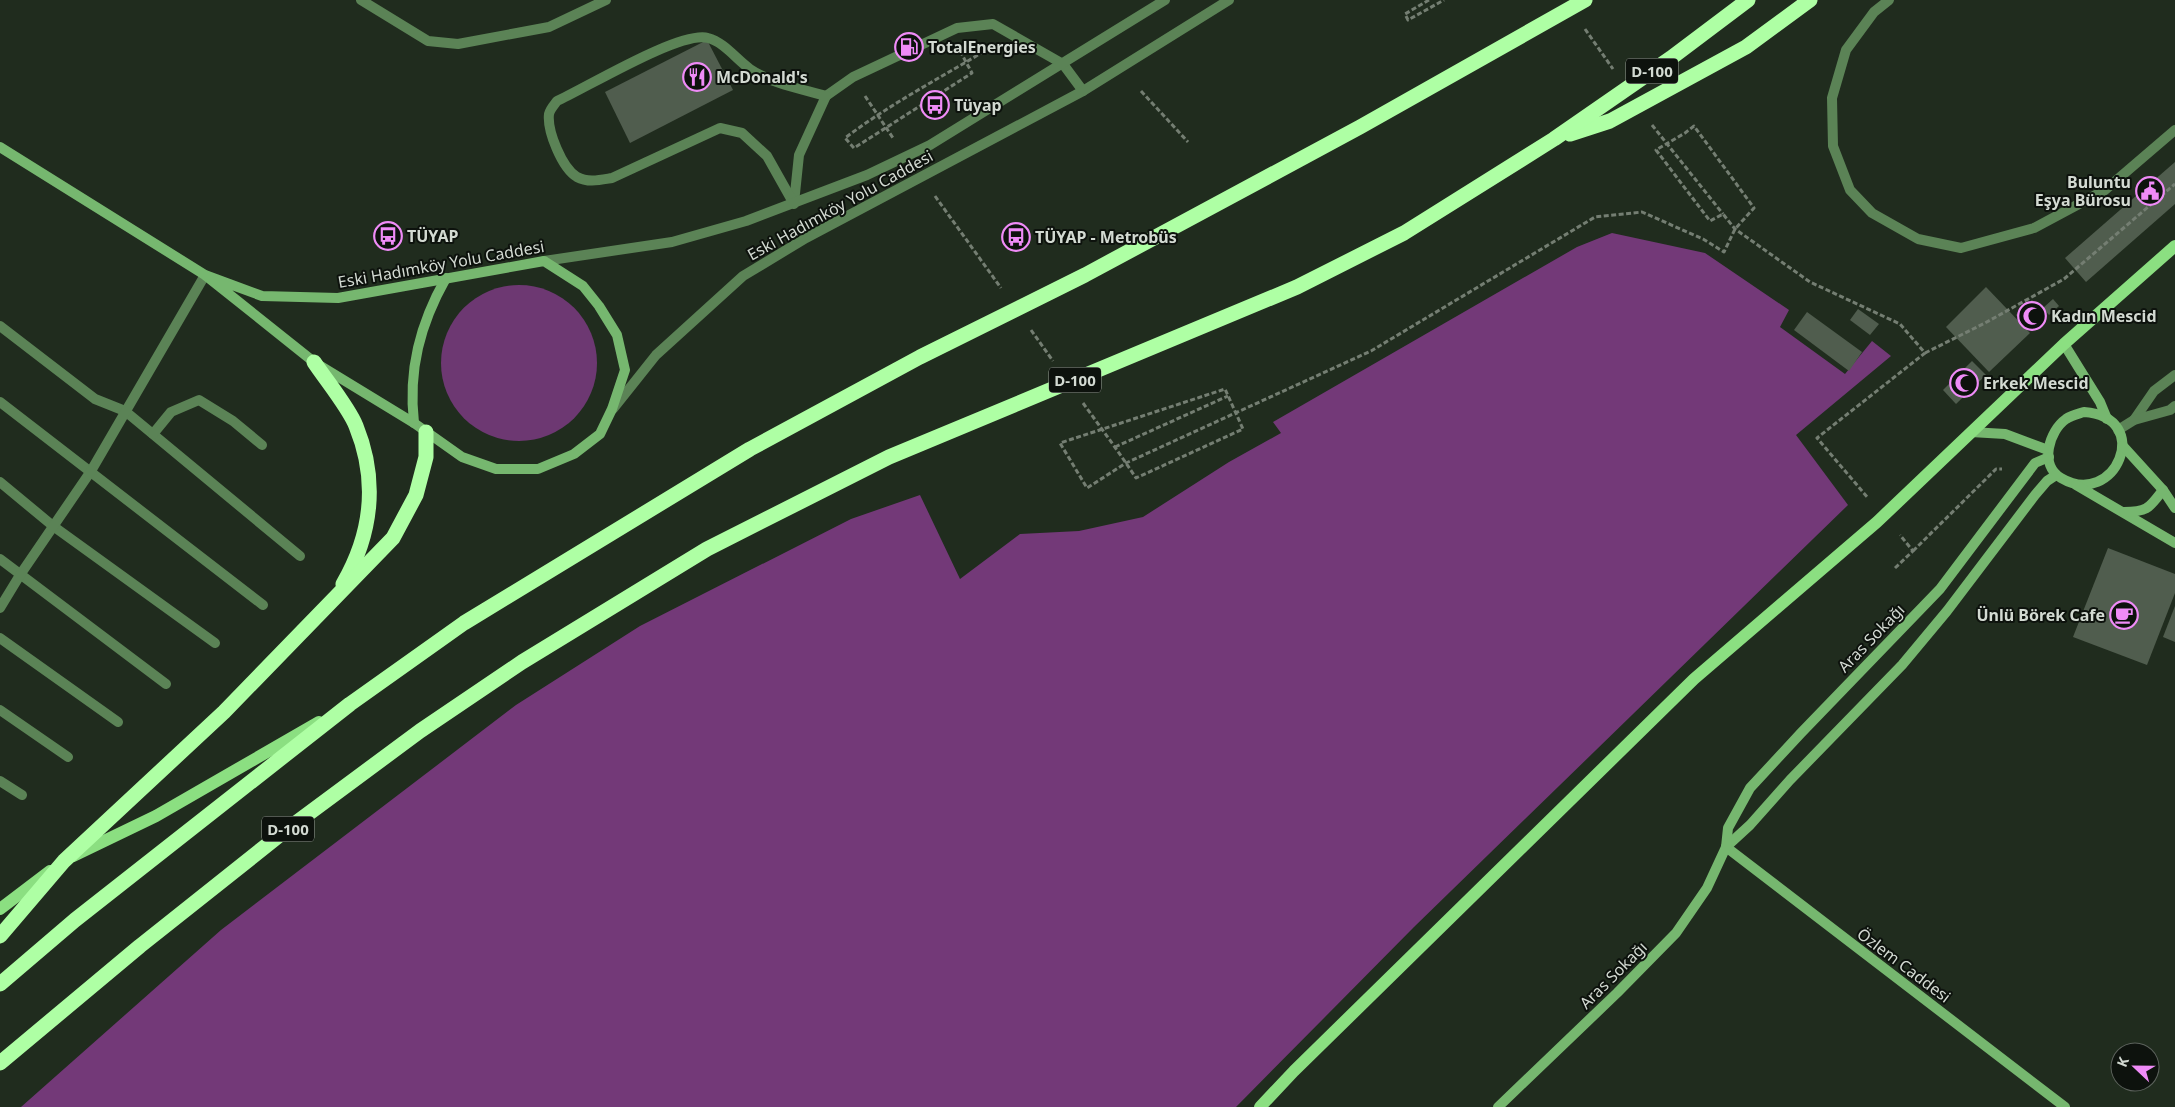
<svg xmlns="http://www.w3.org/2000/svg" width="2175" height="1107" font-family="'Noto Sans',sans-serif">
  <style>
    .green { fill: #6d3872 }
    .forest { fill: #733978 }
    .building { fill: #505d4e }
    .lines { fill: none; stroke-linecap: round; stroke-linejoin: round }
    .path { stroke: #747e72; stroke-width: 3; stroke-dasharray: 5 2.5; stroke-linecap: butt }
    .lane { stroke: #5b8356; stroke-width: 10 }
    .street { stroke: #5b8356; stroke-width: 10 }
    .secondary { stroke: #76b76f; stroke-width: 10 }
    .primary { stroke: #8bdf81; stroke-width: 12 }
    .highway { stroke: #aeffa4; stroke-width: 15 }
    .labels { text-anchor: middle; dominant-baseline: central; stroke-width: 4; stroke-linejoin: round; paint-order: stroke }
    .shield { fill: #0d120d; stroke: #989e97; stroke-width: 1 }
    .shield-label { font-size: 15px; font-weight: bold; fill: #d3dad2 }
    .poi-label { font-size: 16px; font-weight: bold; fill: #d3dad2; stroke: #0d120d; text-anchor: start }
    .street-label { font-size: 16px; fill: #d3dad2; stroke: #0d120d }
  </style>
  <rect width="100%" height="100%" fill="#202c1e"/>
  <circle class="green" cx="519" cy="363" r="78"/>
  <polygon class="forest" points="1612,233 1705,253 1789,310 1780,327 1845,374 1872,341 1891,356 1796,435 1848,505 1414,927 1236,1107 21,1107 221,930 516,705 640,626 851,519 920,495 960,579 1020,534 1079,531 1143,517 1229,462 1281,433 1273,422 1577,247"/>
  <g class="building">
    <polygon points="707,40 733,90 630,143 605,92"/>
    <polygon points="2175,162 2175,204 2086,282 2065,258"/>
    <polygon points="1986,287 2030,333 1989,372 1946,327"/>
    <polygon points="2053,299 2059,306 2049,315 2043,308"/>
    <polygon points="2032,300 2047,316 2031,331 2016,315"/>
    <polygon points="1858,309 1879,324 1870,335 1850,320"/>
    <polygon points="1807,312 1862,352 1849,371 1794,330"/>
    <polygon points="1972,361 1986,375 1956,404 1943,390"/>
    <polygon points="2108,548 2175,574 2175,593 2147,665 2073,637"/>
    <polygon points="2175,606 2175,642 2163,637"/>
  </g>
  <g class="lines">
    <g class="path">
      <polyline points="1429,0 1405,14 1408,20 1444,0"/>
      <polyline points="1585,29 1613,69"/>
      <path d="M960 51 972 73 854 148 845 138C890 104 940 78 988 49"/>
      <polyline points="1141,91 1188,142"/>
      <polyline points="865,96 893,138"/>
      <polyline points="1652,125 1723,214"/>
      <polyline points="935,196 1001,288"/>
      <polyline points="1031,330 1053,361"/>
      <polyline points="1925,353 1985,323 2064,279 2175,184"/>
      <path d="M1083 403C1101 428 1119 452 1136 478L1243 429 1225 389 1060 443 1087 488 1126 463 1371 351 1595 217 1642 212 1703 239 1724 252 1735 229 1754 208 1694 126 1685 133 1656 150 1710 221 1723 214 1735 229 1810 282 1900 324 1925 353 1817 438 1868 498"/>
      <polyline points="1115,447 1228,396"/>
      <polyline points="1913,551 1996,469 2002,469"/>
      <polyline points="1895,568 1913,551 1900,535"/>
    </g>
    <g class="lane">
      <polyline points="361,0 428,41 458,44 549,27 606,0"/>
      <polyline points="1889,0 1874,12 1846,50 1832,98 1833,146 1850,190 1872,213 1918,239 1961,248 2034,228 2105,190 2175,130"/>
      <polyline points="794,203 799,155 826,96 853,77 957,28 993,24 1063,64"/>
      <path d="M794 204 767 156 742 133 720 128 612 178C600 180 588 183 577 177 562 168 547 131 549 114 550 109 554 105 557 101 586 88 681 30 708 38 724 42 737 60 750 69 772 84 802 89 826 96"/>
      <polyline points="0,326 95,399 125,411 300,556"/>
      <polyline points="0,402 263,605"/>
      <polyline points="2134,420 2154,391 2175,375"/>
      <polyline points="2118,430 2134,420 2170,410 2175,406"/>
      <polyline points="153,434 171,412 199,400 233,421 262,445"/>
      <polyline points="0,482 53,526 215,643"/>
      <polyline points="0,559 166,684"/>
      <polyline points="0,608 20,575 91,471 205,275"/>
      <polyline points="0,638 118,722"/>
      <polyline points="0,710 68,757"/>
      <polyline points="0,781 22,795"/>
    </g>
    <g class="street">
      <polyline points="1063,64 1083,91"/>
      <polyline points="544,261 672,242 746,221 867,175 930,145 1165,0"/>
      <polyline points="613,409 656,355 743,276 806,238 1083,91 1229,0"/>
    </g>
    <g class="secondary">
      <polyline points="0,147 205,275 314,362 414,423 462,457 496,469 538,469 574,454 600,434 612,409 625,370 617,335 599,306 583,286 544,261 338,298 262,296 205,275"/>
      <polyline points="2064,344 2100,402 2107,419"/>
      <path d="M2084 412C2155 417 2115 510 2061 478 2039 465 2049 431 2066 419 2072 415 2078 414 2084 412Z"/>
      <path d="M414 423C408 370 420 324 446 278"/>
      <polyline points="1971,432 2005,434 2048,450"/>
      <polyline points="2123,446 2163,490 2175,508"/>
      <polyline points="2076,485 2175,543"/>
      <path d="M2124 512C2148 512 2149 508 2163 490"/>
      <polyline points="1726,847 1750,825 1790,780 1902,665 1947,611 2035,495 2047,481 2056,475"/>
      <polyline points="1726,847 2065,1107"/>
      <polyline points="1498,1107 1617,993 1676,933 1707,888 1726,847 1728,828 1750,788 1801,733 1940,589 2035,463 2049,457"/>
    </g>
    <g class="primary">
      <polyline points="73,856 156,816 319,722"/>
      <polyline points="0,909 50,871"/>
      <polyline points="1260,1107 1294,1071 1694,679 1877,522 2064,344 2175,246"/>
    </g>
    <g class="highway">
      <polyline points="1570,134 1610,121 1746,47 1810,0"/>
      <path d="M314 362C326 380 349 408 356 426 378 480 372 534 343 584"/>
      <polyline points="0,936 64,861 224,712 393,538 416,495 426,457 426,432"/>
      <polyline points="0,984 75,920 350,704 464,623 750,449 920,357 1085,275 1360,127 1585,0"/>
      <polyline points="0,1063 140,946 281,834 420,731 522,662 707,549 889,457 1297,287 1404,233 1554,139 1671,58 1748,0"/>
    </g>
  </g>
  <defs>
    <symbol id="fuel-ring" viewBox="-11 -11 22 22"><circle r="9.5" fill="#0d120d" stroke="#ef8bf7" stroke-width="1.5"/><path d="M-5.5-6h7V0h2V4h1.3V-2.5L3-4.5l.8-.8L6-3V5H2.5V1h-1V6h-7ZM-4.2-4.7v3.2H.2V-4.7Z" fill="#ef8bf7"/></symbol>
    <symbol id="restaurant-ring" viewBox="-11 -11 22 22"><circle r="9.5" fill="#0d120d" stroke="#ef8bf7" stroke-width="1.5"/><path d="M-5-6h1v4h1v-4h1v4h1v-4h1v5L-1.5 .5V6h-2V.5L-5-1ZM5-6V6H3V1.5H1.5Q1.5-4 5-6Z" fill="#ef8bf7"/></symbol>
    <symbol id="bus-ring" viewBox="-11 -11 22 22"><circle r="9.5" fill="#0d120d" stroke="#ef8bf7" stroke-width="1.5"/><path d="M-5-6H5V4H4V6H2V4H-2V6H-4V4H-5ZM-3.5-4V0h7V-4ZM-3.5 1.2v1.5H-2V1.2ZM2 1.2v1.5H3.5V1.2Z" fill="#ef8bf7"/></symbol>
    <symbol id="civic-ring" viewBox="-11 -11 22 22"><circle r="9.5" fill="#0d120d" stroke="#ef8bf7" stroke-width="1.5"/><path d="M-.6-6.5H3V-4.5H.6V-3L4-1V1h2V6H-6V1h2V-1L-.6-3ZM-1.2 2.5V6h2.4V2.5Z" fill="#ef8bf7"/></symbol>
    <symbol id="mosque-ring" viewBox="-11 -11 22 22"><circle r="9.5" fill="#0d120d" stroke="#ef8bf7" stroke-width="1.5"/><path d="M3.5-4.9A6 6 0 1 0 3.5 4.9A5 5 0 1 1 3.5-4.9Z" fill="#ef8bf7"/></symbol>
    <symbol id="cafe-ring" viewBox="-11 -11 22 22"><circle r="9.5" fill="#0d120d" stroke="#ef8bf7" stroke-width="1.5"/><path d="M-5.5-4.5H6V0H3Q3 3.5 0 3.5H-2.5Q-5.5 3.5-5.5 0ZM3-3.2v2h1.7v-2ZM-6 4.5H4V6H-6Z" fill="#ef8bf7"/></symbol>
  </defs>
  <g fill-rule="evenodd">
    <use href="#fuel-ring" x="893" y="31" width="32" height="32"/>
    <use href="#restaurant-ring" x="681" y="61" width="32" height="32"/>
    <use href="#bus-ring" x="919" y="89" width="32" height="32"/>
    <use href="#civic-ring" x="2134" y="175" width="32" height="32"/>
    <use href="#bus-ring" x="372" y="220" width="32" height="32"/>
    <use href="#bus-ring" x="1000" y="221" width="32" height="32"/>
    <use href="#mosque-ring" x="2016" y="300" width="32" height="32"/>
    <use href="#mosque-ring" x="1948" y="367" width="32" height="32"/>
    <use href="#cafe-ring" x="2108" y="599" width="32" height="32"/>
  </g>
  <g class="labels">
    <g class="shield">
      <rect x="1626" y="58.5" width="52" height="25" rx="4"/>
      <rect x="1049" y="367.5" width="52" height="25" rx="4"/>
      <rect x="262" y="816.5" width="52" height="25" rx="4"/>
    </g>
    <g class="shield-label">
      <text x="1652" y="71">D-100</text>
      <text x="1075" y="380">D-100</text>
      <text x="288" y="829">D-100</text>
    </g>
    <g class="poi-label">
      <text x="928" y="47">TotalEnergies</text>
      <text x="716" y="77">McDonald's</text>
      <text x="954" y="105">Tüyap</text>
      <text x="2131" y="182" text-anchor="end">Buluntu<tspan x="2131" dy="18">Eşya Bürosu</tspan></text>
      <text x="407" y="236">TÜYAP</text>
      <text x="1035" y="237">TÜYAP - Metrobüs</text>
      <text x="2051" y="316">Kadın Mescid</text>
      <text x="1983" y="383">Erkek Mescid</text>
      <text x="2105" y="615" text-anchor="end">Ünlü Börek Cafe</text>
    </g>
    <g class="street-label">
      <text transform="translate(840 205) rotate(-29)">Eski Hadımköy Yolu Caddesi</text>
      <text transform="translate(441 264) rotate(-10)">Eski Hadımköy Yolu Caddesi</text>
      <text transform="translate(1871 638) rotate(-46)">Aras Sokağı</text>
      <text transform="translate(1904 965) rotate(37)">Özlem Caddesi</text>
      <text transform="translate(1613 975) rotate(-45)">Aras Sokağı</text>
    </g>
  </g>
  <g transform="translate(2135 1067) rotate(292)"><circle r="24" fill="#0d120d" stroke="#5c625c"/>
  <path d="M0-4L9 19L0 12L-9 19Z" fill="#ef8bf7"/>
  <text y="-8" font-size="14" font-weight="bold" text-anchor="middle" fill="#d3dad2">K</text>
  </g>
</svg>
